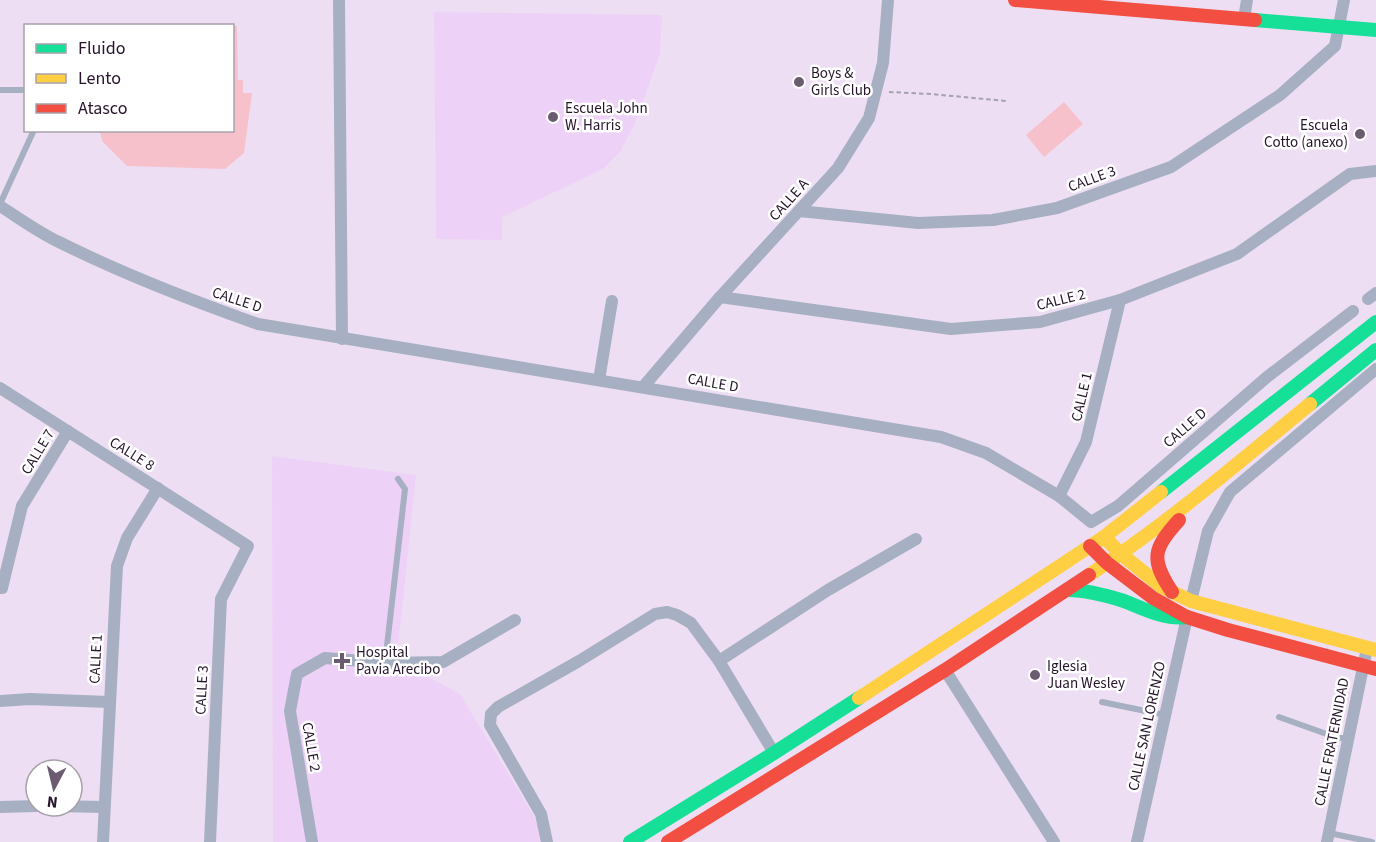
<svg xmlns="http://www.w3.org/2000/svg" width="1376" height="842" font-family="'Source Sans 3',sans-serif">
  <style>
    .built { fill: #eed1f7 }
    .pitch { fill: #f7c1cc }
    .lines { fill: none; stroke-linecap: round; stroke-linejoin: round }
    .path { stroke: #a2a2b2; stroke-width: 2; stroke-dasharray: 4.5 3; stroke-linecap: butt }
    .lane { stroke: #a7b0c3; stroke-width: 6 }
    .street { stroke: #a7b0c3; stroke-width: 12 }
    .fast { stroke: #16e098; stroke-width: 14 }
    .slow { stroke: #ffcf43; stroke-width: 14 }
    .jam { stroke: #f24e42; stroke-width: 14 }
    .poi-dot { fill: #6b5b70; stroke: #fff; stroke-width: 2 }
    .labels { text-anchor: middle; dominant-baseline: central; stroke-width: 5; stroke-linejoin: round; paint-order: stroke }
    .poi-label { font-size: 15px; fill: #25142a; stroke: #fff; text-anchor: start }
    .street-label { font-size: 15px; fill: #25142a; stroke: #fff }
  </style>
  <rect width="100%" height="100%" fill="#eedef3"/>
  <g class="built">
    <polygon points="434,12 662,15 660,53 636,121 620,152 603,169 502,217 502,240 436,239"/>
    <polygon points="272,456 416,475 398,647 424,675 460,694 535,818 543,842 273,842"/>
  </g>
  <g class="pitch">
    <polygon points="233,26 237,26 238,80 243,80 243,93 252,93 244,153 225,169 127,166 102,141 100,131 232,130"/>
    <polygon points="1064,102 1083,124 1044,157 1026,135"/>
  </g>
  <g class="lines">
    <polyline class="path" points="889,92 931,94 1006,101"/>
    <g class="lane">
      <polyline points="0,90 26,90"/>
      <polyline points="0,204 34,130"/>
      <polyline points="385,663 405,489 398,479"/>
      <polyline points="1102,702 1165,715"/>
      <polyline points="1279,717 1335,737 1347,739"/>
      <polyline points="1329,833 1372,842"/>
    </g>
    <g class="street">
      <polyline points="339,0 342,339"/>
      <polyline points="1244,19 1247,0"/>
      <path d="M0 206C19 218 38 232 59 242 123 274 190 300 258 324L941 437 986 453 1059 496 1091 522 1118 506 1267 377 1353 311"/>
      <polyline points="799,211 918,223 993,220 1057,208 1171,167 1280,95 1335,46 1344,0"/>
      <polyline points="720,297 951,329 1040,322 1120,300 1237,254 1350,174 1376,171"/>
      <polyline points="1368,299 1376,293"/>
      <polyline points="599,380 612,301"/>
      <polyline points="643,387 720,297 838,168 869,118 883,63 888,0"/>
      <polyline points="0,388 248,546 221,599 210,842"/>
      <polyline points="1059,496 1086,442 1120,300"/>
      <polyline points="0,588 2,588 22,506 68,431"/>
      <polyline points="1191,601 1208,531 1230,492 1376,369"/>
      <polyline points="719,661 828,590 916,539"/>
      <polyline points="945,670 1054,842"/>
      <polyline points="0,701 30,699 109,702"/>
      <polyline points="53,806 104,807"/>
      <polyline points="0,807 36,806"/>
      <polyline points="103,842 117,566 127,538 158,488"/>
      <polyline points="312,842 290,711 297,674 325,658 385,663 443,662 515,620"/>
      <polyline points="547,842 541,814 490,725 491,714 498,707 579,661 655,614 667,612 677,615 691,623 719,661 774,753"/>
      <polyline points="1137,842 1187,617"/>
      <polyline points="1327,842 1367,648"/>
    </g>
    <g class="fast">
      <polyline points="1255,20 1376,30"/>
      <polyline points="1310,404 1376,350"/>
      <polyline points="1161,492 1376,322"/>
      <path d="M1068 590C1087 590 1105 595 1124 601 1144 609 1165 620 1187 617"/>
      <polyline points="630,842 774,753 859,698"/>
    </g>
    <g class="slow">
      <polyline points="1104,537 1121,554 1162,587 1191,601 1376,650"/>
      <path d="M1089 575C1167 524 1238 463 1310 404"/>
      <polyline points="859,698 1104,537 1161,492"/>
    </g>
    <g class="jam">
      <polyline points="1015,0 1255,20"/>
      <polyline points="1090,546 1107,563 1153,598 1187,617 1228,630 1376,669"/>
      <path d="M1172 592C1150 559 1153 549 1179 520"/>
      <polyline points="668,842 945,670 1089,575"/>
    </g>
  </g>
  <g class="poi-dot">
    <circle cx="799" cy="82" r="6"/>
    <circle cx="553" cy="117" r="6"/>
    <circle cx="1360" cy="134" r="6"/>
    <path d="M339 652h6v6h6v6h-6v6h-6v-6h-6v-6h6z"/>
    <circle cx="1035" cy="675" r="6"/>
  </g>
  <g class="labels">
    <g class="poi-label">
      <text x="811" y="73">Boys &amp;<tspan x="811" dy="17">Girls Club</tspan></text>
      <text x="565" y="108">Escuela John<tspan x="565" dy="17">W. Harris</tspan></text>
      <text x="1348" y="125" text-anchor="end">Escuela<tspan x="1348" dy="17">Cotto (anexo)</tspan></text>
      <text x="356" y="652">Hospital<tspan x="356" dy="17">Pavia Arecibo</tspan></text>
      <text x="1047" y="666">Iglesia<tspan x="1047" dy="17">Juan Wesley</tspan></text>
    </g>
    <g class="street-label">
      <text transform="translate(1092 179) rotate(-20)">CALLE 3</text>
      <text transform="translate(789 200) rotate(-48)">CALLE A</text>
      <text transform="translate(237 300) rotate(18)">CALLE D</text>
      <text transform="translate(1061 300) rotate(-14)">CALLE 2</text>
      <text transform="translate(713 383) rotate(10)">CALLE D</text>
      <text transform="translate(1082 397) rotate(-77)">CALLE 1</text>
      <text transform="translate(1185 428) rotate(-41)">CALLE D</text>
      <text transform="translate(38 452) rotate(-59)">CALLE 7</text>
      <text transform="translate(132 454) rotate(32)">CALLE 8</text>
      <text transform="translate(96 659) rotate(-87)">CALLE 1</text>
      <text transform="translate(202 690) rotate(-87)">CALLE 3</text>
      <text transform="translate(1147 726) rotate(-78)">CALLE SAN LORENZO</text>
      <text transform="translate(1332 742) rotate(-79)">CALLE FRATERNIDAD</text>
      <text transform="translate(311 747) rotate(80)">CALLE 2</text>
    </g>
  </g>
  <rect x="24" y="24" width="210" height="108" fill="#ffffff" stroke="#a8a1aa" stroke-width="1.5"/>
  <rect x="36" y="44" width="30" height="9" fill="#16e098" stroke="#a8a1aa" stroke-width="1.5"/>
  <text x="78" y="54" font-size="18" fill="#25142a">Fluido</text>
  <rect x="36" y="74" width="30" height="9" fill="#ffcf43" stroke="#a8a1aa" stroke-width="1.5"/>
  <text x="78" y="84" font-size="18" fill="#25142a">Lento</text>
  <rect x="36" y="104" width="30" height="9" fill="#f24e42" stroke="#a8a1aa" stroke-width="1.5"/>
  <text x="78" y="114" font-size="18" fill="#25142a">Atasco</text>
  <g transform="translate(54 788) rotate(187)"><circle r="28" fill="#ffffff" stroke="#a8a1aa" stroke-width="1.5"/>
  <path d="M0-4.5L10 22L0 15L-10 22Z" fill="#6b5b70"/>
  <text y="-9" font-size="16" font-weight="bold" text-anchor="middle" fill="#25142a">N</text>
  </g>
</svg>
